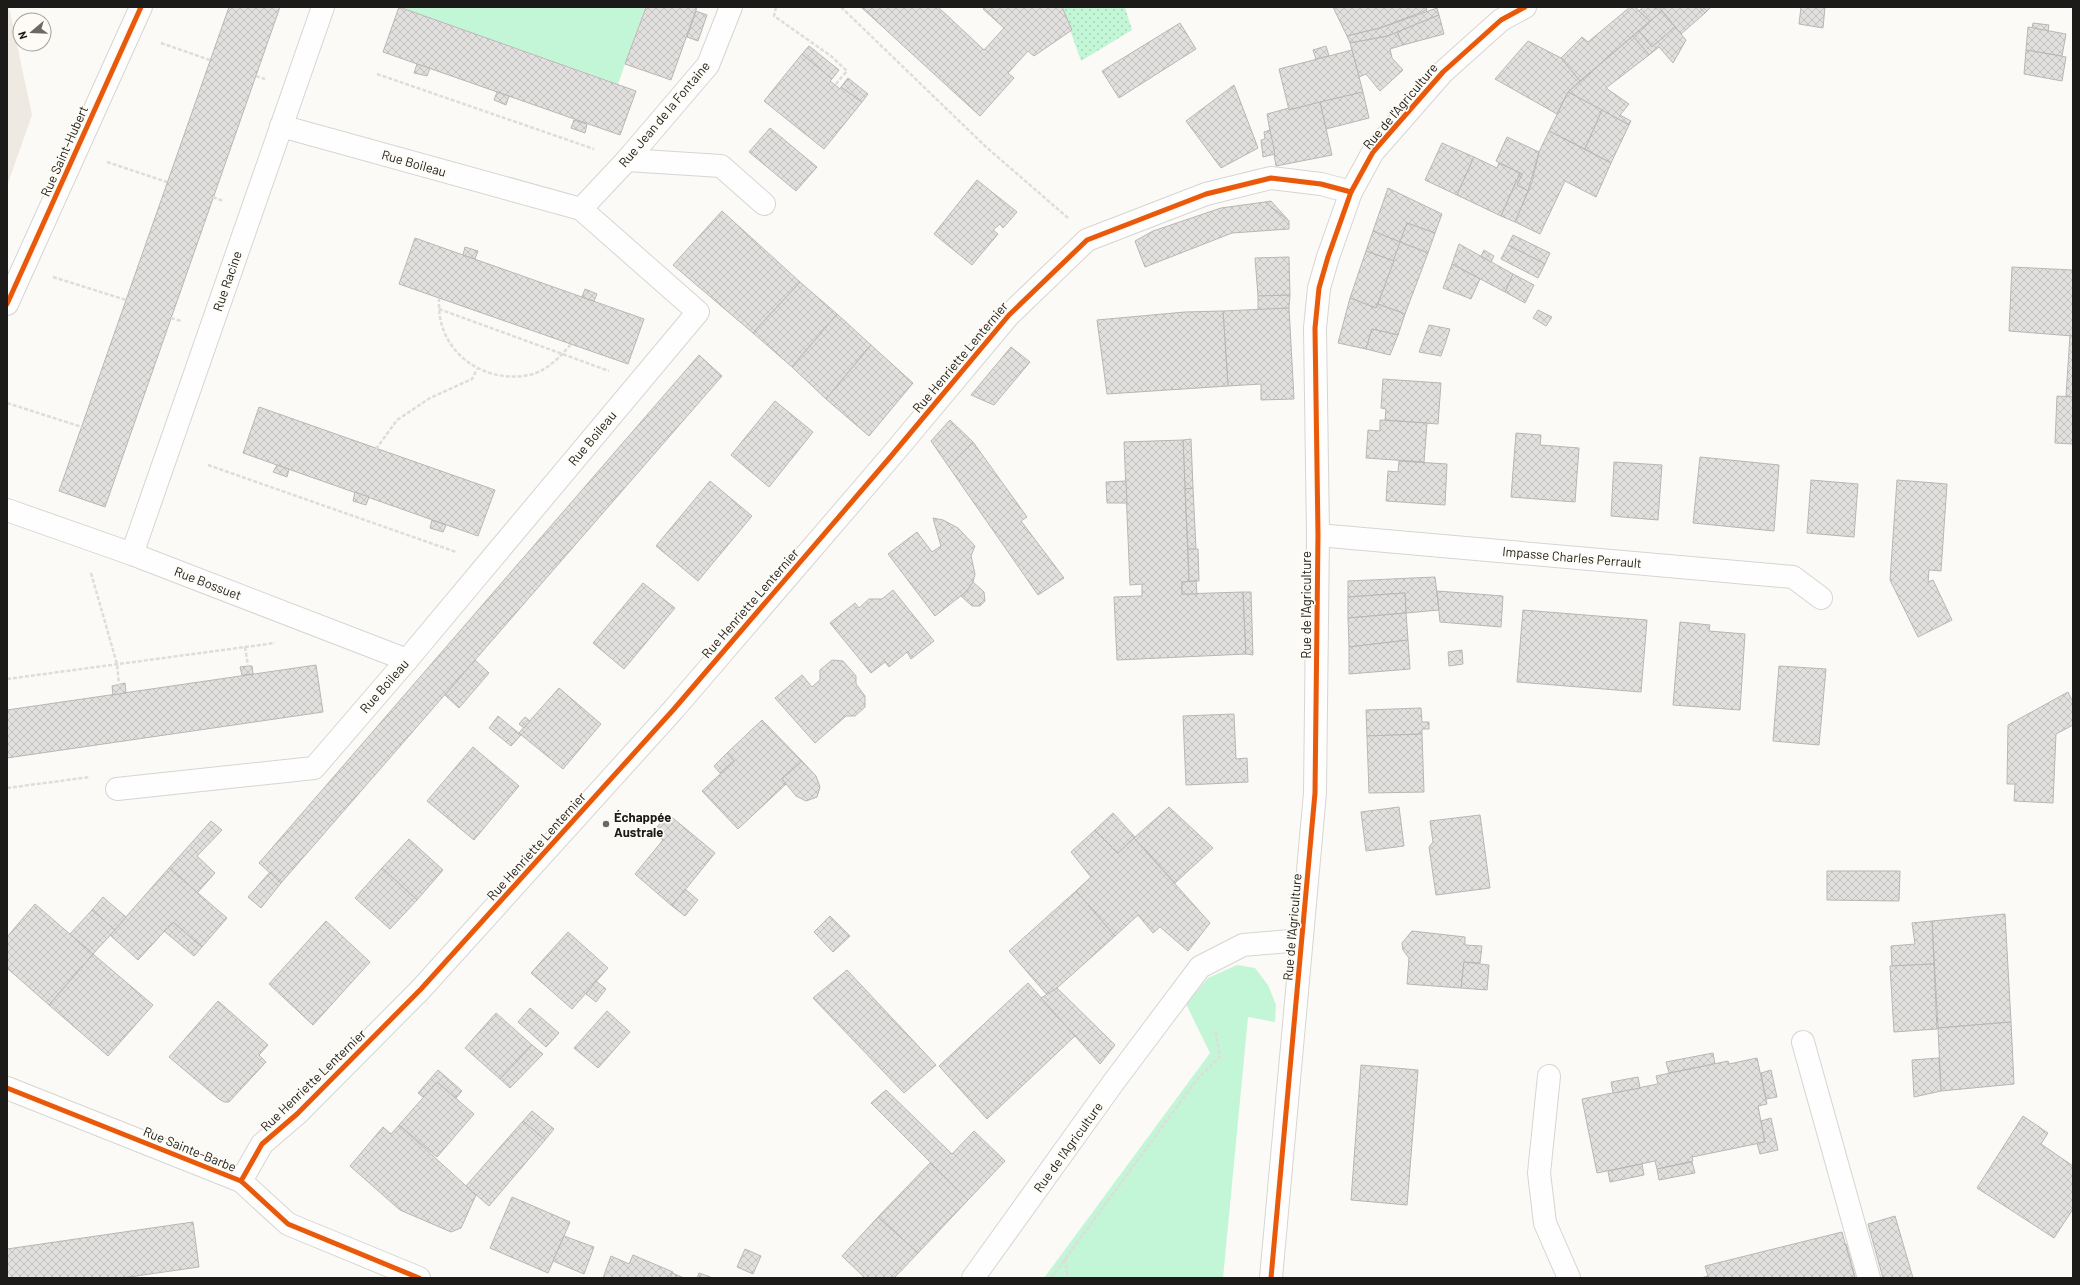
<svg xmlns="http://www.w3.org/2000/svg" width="2080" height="1285" font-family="Barlow,sans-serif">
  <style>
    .built { fill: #eeeae2 }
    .grass { fill: url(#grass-dots) }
    .green { fill: #c3f6d6 }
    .building { fill: url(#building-cross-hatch); stroke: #b9b7b6 }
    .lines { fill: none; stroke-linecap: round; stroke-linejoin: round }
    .minor-casing { stroke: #d6d5d2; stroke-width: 24 }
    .path { stroke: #dddddc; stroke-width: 2.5; stroke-dasharray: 4 2; stroke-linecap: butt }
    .minor { stroke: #fefefe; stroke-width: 22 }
    .cycleway-casing { stroke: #fdfbf4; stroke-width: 8 }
    .cycleway { stroke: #e8590c; stroke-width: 5 }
    .poi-dot { fill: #6a6966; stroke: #fdfbf4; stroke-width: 1.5 }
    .labels { text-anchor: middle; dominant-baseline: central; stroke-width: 3.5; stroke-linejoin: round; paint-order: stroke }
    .street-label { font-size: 13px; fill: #1c1b19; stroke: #fdfbf4 }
    .poi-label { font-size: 13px; font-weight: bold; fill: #1c1b19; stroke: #fdfbf4; text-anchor: start }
  </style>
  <defs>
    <pattern id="grass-dots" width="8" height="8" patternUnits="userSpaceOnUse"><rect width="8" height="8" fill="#c3f6d6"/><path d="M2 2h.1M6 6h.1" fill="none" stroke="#a7d2b7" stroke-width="1.8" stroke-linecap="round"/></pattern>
    <pattern id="building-cross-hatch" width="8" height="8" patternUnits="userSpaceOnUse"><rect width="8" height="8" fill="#e2e0df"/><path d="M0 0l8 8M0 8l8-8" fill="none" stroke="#c1c0bf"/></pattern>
  </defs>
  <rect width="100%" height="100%" fill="#fbfaf6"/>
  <polygon class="built" points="7,7 9,7 32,115 7,186"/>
  <polygon class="grass" points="1062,7 1125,7 1132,30 1081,61"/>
  <g class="green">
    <polygon points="399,7 645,7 618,84"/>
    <polygon points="1237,965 1255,968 1268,985 1276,1005 1275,1022 1248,1017 1223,1278 1044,1278 1210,1053 1186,1004 1208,978"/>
  </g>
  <g class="building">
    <polygon points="229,7 280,7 105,507 59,491"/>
    <polygon points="399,7 636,91 620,135 383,52"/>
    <polygon points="646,7 697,7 671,80 625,64"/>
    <polygon points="861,7 938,7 984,50 1004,28 983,9 987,7 1062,7 1072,30 1034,56 1028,51 1008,73 1014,78 980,116"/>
    <polygon points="1333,7 1426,7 1427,10 1380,28 1347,36"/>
    <polygon points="1630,7 1635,7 1650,21 1580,81 1561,58 1582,37 1588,42"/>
    <polygon points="1643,7 1654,7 1655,9 1659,7 1662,11 1650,21 1639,11"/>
    <polygon points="1659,7 1699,7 1705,13 1681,34"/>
    <polygon points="1699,7 1711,7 1705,13"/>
    <polygon points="1801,7 1825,7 1823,28 1799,24"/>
    <polygon points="1437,8 1439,15 1388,36 1350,43 1347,36 1380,28"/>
    <polygon points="696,11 707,15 698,41 687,37"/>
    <polygon points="1662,11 1675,27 1652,47 1639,31"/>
    <polygon points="1439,15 1444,34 1403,45 1397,32"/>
    <polygon points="1180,23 1196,49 1119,98 1102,71"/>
    <polygon points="2033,23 2049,25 2048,31 2032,28"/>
    <polygon points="1675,27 1686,40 1673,63 1659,47 1649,55 1633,36 1639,31 1652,47"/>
    <polygon points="2028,27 2066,34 2062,56 2026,50"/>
    <polygon points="1397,32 1403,45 1390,49 1392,58 1403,70 1380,91 1366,74 1359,77 1350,43 1388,36"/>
    <polygon points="1633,36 1649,55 1606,88 1629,104 1620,115 1631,121 1629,125 1568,92"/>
    <polygon points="1528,41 1561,58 1580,81 1568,92 1557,114 1495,79"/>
    <polygon points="809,46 839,70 832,79 802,54"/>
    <polygon points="1326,46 1329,56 1316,59 1313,50"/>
    <polygon points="1352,50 1363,92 1289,110 1279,69"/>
    <polygon points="2026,50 2066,57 2062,81 2024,74"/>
    <polygon points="802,54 832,79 830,81 840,89 841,87 862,102 824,149 764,101"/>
    <polygon points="417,64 430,68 427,76 414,73"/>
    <polygon points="848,78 868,94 862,102 841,87"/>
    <polygon points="1234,85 1258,148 1221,168 1186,121"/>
    <polygon points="497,92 509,96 506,105 494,100"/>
    <polygon points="1363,92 1369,118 1326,129 1320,102"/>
    <polygon points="1568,92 1602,110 1585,149 1549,131"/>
    <polygon points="1320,102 1332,155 1276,166 1267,114 1289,108 1289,110"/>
    <polygon points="1602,110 1629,125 1611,163 1585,149"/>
    <polygon points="574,120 587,124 585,133 571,128"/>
    <polygon points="770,128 817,167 796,191 749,152"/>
    <polygon points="1270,130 1275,154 1263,157 1261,140 1265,139 1264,132"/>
    <polygon points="1549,131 1611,163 1596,197 1565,181 1540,234 1515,222 1532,182 1539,152"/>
    <polygon points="1507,137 1539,152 1528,191 1517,185 1522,174 1496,161"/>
    <polygon points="1442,143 1474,157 1457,195 1425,180"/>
    <polygon points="1474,157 1497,168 1499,163 1520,173 1501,216 1457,195"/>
    <polygon points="1520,173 1522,174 1517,185 1528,191 1515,222 1501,216"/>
    <polygon points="977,180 1017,212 1003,228 1000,224 993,230 998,234 972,265 934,234"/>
    <polygon points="1388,188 1442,214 1435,233 1407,223 1400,242 1373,231"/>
    <polygon points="1271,201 1289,221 1265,202"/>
    <polygon points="1265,202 1289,221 1289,229 1232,233 1145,267 1135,241 1153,231 1221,208"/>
    <polygon points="722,211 800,282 753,333 673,265"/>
    <polygon points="1407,223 1435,233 1428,253 1400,242"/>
    <polygon points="1373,231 1400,242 1394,261 1366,251"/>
    <polygon points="1513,235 1550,253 1545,264 1508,245"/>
    <polygon points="415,238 644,319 628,364 399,284"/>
    <polygon points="1400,242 1428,253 1405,314 1378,304"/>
    <polygon points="1459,244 1513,274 1505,292 1452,264"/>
    <polygon points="1508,245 1545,264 1538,278 1501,259"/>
    <polygon points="465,247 478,251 475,259 463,255"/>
    <polygon points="1484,250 1494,256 1491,262 1481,256"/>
    <polygon points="1366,251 1394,261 1376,308 1350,298"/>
    <polygon points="1289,257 1290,295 1258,296 1255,258"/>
    <polygon points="1452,264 1480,279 1471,299 1443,288"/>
    <polygon points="2012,267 2073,270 2073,336 2009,331"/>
    <polygon points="1513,274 1534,285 1525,303 1505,292"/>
    <polygon points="800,282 837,314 792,367 753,333"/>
    <polygon points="585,289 597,294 594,301 582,297"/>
    <polygon points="1290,295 1289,308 1258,310 1258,296"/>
    <polygon points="1350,298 1376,308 1378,304 1405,314 1398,335 1372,329 1366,349 1338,343"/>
    <polygon points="1289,308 1294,399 1261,400 1261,384 1228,386 1223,311"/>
    <polygon points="1538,310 1552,317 1546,326 1533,318"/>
    <polygon points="1223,311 1228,386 1107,394 1097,320 1185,312"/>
    <polygon points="837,314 871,345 826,399 792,367"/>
    <polygon points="1429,325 1450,329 1441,356 1419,352"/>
    <polygon points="1372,329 1398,335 1390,355 1366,349"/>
    <polygon points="2070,335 2073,336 2073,397 2066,396"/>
    <polygon points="871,345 913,383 869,436 826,399"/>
    <polygon points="1011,347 1030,362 994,405 971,395"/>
    <polygon points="699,355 722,376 281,883 259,863"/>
    <polygon points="1383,379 1441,383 1438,424 1385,420 1386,409 1381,408"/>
    <polygon points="2057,396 2073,397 2073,444 2055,443"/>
    <polygon points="775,401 813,432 769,487 731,455"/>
    <polygon points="259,407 495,490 478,536 243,453"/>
    <polygon points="950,420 973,442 949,467 931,441"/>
    <polygon points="1380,420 1427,423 1424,462 1366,458 1368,430 1380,431"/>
    <polygon points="1516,433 1541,435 1540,445 1579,448 1575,502 1511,497"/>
    <polygon points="1191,439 1193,488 1185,489 1183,440"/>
    <polygon points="1183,440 1189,581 1182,582 1182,594 1243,592 1246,654 1117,660 1114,597 1142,596 1142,584 1130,585 1124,442"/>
    <polygon points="973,442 1027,517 1021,521 1064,578 1038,595 949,467"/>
    <polygon points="1700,457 1779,465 1774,531 1693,523"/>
    <polygon points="1399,461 1447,464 1445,505 1386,501 1388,471 1398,472"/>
    <polygon points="1614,462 1662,465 1658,520 1611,516"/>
    <polygon points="277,465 289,469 287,477 273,472"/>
    <polygon points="1811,480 1858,484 1854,537 1807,533"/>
    <polygon points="1897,480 1947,484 1941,571 1929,570 1928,582 1933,580 1952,620 1918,637 1890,580"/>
    <polygon points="710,481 752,516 698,581 656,546"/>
    <polygon points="1126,481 1127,503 1107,503 1106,482"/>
    <polygon points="1193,488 1196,549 1188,549 1185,489"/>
    <polygon points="355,492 369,497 366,505 353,501"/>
    <polygon points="933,518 943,520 958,528 975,546 971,556 975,574 973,582 967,591 935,616 888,554 917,532 932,552 941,546"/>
    <polygon points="432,520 446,525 443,532 430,528"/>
    <polygon points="1188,549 1198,549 1199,581 1189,581"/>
    <polygon points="1435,577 1439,610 1406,613 1405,593 1348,597 1348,581"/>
    <polygon points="1196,581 1197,594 1182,594 1182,582"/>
    <polygon points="973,582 984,592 985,601 980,606 972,606 961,596 967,591"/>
    <polygon points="643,583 675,608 624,669 593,643"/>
    <polygon points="893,590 934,641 911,659 907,652 889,667 885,662 871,673 830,623 855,603 859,608 869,599 882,599"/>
    <polygon points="1437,591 1503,596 1501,627 1440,622"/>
    <polygon points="1243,592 1251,592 1253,655 1246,654"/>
    <polygon points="1405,593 1406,613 1348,618 1348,597"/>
    <polygon points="1523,610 1647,620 1641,692 1517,682"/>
    <polygon points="1406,613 1408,640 1349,647 1348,618"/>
    <polygon points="1680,622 1710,625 1709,631 1745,634 1740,710 1673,705"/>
    <polygon points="1408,640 1410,669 1349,674 1349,647"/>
    <polygon points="1462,650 1463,664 1449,666 1448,652"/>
    <polygon points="475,660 489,673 459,708 445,695"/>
    <polygon points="832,660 843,661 856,676 856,684 865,696 865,707 855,716 846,716 815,743 775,698 802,675 812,687 820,680 820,670"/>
    <polygon points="316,665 323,712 7,758 7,710"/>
    <polygon points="248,666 252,666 253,674 242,675 240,667"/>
    <polygon points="1779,666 1826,669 1819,745 1773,741"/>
    <polygon points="125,683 126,693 113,695 112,686"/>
    <polygon points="559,688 601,724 563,769 519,733"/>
    <polygon points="2068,692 2073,702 2073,725 2056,734 2053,803 2014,801 2015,784 2007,784 2008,725"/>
    <polygon points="1421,708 1422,722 1429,722 1429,729 1422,729 1422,734 1367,736 1366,710"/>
    <polygon points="1234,714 1236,759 1247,758 1248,782 1186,785 1183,716"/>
    <polygon points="498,716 521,735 511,746 489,728"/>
    <polygon points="525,717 530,721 524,728 519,724"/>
    <polygon points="762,720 802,761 782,779 786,784 738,829 702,791 734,761 727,753"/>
    <polygon points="1422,734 1424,792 1369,793 1367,736"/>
    <polygon points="473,747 519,786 474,840 427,801"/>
    <polygon points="727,753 734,761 720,773 714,766"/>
    <polygon points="802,761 816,776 820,787 817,797 806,801 796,796 782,779"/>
    <polygon points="1169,807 1213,848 1175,883 1134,838"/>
    <polygon points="1399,807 1404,846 1366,851 1361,812"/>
    <polygon points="1113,813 1135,837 1118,853 1095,830"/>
    <polygon points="668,814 715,853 672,906 635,874 663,840 653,832"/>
    <polygon points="1480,815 1490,888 1436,895 1429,847 1433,842 1430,821"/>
    <polygon points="211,821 222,830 197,856 215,873 197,893 169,868"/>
    <polygon points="1095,830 1118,853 1134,838 1210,923 1188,951 1160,927 1153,933 1138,915 1115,936 1076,891 1091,877 1071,852"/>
    <polygon points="409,839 443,870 417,900 382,868"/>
    <polygon points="169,868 227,918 202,947 173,922 138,960 110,935"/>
    <polygon points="382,868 417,900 390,929 355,898"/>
    <polygon points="1827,871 1900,871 1899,901 1827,900"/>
    <polygon points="270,872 281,883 261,908 248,897"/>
    <polygon points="685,889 698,900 685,916 672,906"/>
    <polygon points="1076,891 1115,936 1048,996 1009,951"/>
    <polygon points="103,897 126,917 115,930 92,910"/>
    <polygon points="35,904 93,954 49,1005 7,968 7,937"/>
    <polygon points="92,910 115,930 93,954 70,934"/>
    <polygon points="2005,914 2011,1022 1938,1028 1932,921"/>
    <polygon points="830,916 850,936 833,952 814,932"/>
    <polygon points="326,921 370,962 313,1025 269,984"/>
    <polygon points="1932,921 1934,964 1892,966 1891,946 1915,944 1912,923"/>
    <polygon points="173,922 202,947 194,956 164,931"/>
    <polygon points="1412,931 1465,937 1465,945 1482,946 1480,963 1464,962 1461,988 1407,984 1409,958 1403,950 1402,943"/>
    <polygon points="568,932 608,968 572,1009 531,973"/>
    <polygon points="93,954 153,1005 108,1056 49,1005"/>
    <polygon points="1464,962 1489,965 1487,990 1461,988"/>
    <polygon points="1934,964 1937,1029 1894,1032 1890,966"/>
    <polygon points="847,970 936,1065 904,1093 813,998"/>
    <polygon points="596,981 606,989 596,1002 586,994"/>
    <polygon points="1028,983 1075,1036 987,1119 939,1066"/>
    <polygon points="1057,988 1115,1045 1100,1064 1041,998"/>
    <polygon points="218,1001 268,1045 259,1055 266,1062 229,1102 224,1102 219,1099 169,1057"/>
    <polygon points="530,1008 559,1033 546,1047 518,1022"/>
    <polygon points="607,1011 630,1032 598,1068 574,1048"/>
    <polygon points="496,1013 532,1045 500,1079 465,1048"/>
    <polygon points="2011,1022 2014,1084 1941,1091 1938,1028"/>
    <polygon points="532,1045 543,1054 510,1088 500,1079"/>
    <polygon points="1713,1053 1715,1064 1669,1073 1666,1062"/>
    <polygon points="1757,1058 1767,1104 1758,1106 1765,1142 1692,1157 1693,1161 1657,1169 1655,1161 1597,1173 1582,1099 1658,1084 1656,1076 1728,1061 1729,1064"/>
    <polygon points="1939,1058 1941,1091 1914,1097 1912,1060"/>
    <polygon points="1361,1065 1418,1070 1407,1205 1351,1200"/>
    <polygon points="438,1070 462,1091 456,1098 437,1082 423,1097 418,1093"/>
    <polygon points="1771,1070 1777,1097 1766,1099 1761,1073"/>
    <polygon points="1638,1077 1640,1088 1613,1093 1611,1082"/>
    <polygon points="437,1082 474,1114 437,1157 399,1125"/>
    <polygon points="886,1090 952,1154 974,1131 1005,1161 968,1200 871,1103"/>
    <polygon points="532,1111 554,1129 545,1140 523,1121"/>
    <polygon points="2023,1116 2048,1133 2041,1144 2073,1166 2073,1209 2054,1238 1977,1188"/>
    <polygon points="1771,1118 1778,1150 1760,1154 1757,1143 1765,1142 1761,1121"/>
    <polygon points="523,1121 545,1140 489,1206 466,1186"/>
    <polygon points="399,1125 476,1195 461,1228 451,1232 400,1210 350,1166 383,1127 391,1134"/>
    <polygon points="1692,1162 1695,1173 1659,1180 1657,1169"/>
    <polygon points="930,1163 968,1200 918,1253 878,1217"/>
    <polygon points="1642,1164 1644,1175 1610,1182 1608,1171"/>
    <polygon points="512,1197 570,1222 548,1273 490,1248"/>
    <polygon points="1895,1216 1913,1278 1883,1278 1868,1224"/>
    <polygon points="878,1217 918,1253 894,1278 865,1278 842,1256"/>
    <polygon points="193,1222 199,1267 122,1278 7,1278 7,1249"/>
    <polygon points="1842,1232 1855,1278 1701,1278 1708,1276 1705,1266"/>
    <polygon points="564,1236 594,1247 584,1274 553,1261"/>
    <polygon points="1857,1242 1866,1278 1855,1278 1846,1245"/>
    <polygon points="745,1249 761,1256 753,1274 737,1267"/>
    <polygon points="633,1255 673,1272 670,1278 603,1278 611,1256 629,1264"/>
    <polygon points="672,1273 684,1278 670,1278"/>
    <polygon points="699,1273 713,1278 697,1278"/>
  </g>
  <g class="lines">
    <defs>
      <g id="minor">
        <polyline points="627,160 721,166 764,204"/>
        <polyline points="581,209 627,160 708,65 731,7"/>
        <polyline points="7,304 141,7"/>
        <polyline points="7,510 132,554 407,660"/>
        <polyline points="1318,535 1793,577 1821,598"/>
        <polyline points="132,554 323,7"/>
        <polyline points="117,789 314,768 407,660 698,312 581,209 281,126"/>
        <polyline points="1803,1042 1869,1278"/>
        <polyline points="1549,1076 1539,1173 1545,1223 1569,1278"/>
        <polyline points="7,1088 241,1181 288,1224 419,1278"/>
        <polyline points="241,1181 262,1144 297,1114 421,989 674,709 892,455 1009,315 1087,240 1206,194 1271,178 1321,184 1351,192"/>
        <polyline points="973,1278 1113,1083 1200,967 1243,945 1301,940"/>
        <polyline points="1271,1278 1315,793 1318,535 1315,328 1319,288 1328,257 1351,192 1373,152 1443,72 1501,20 1525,7"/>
      </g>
    </defs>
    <use href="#minor" class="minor-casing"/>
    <g class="path">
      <polyline points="776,7 774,16 831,56 847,71 835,85"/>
      <polyline points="841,7 985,146 1068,218"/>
      <polyline points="161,43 210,60"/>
      <polyline points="377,74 594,149"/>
      <polyline points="256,76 265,79"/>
      <polyline points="107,162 167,182"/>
      <polyline points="213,197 223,201"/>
      <polyline points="53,277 126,300"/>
      <path d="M439 298C439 304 439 311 440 317 447 360 492 385 533 374 549 369 561 356 571 344"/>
      <polyline points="439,309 609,371"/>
      <polyline points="171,318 181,321"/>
      <polyline points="7,403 82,427"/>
      <polyline points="376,449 397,420 430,398 472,379 477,369"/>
      <polyline points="208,465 456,552"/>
      <polyline points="91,573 117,664 119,685"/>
      <polyline points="245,647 248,666"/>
      <polyline points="7,679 275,643"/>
      <polyline points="7,788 90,777"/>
      <polyline points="1065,1259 1068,1278"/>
      <polyline points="1051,1278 1198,1078 1220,1057 1215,1029"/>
    </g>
    <use href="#minor" class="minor"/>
    <defs>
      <g id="cycleway">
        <polyline points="7,304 141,7"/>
        <polyline points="7,1088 241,1181 288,1224 419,1278"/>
        <polyline points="241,1181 262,1144 297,1114 421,989 674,709 892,455 1009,315 1087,240 1206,194 1271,178 1321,184 1351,192"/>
        <polyline points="1271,1278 1315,793 1318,535 1315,328 1319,288 1328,257 1351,192 1373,152 1443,72 1501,20 1525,7"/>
      </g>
    </defs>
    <use href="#cycleway" class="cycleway-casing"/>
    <use href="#cycleway" class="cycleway"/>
  </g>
  <circle class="poi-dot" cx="606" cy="824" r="4"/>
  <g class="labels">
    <g class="street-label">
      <text transform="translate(1400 106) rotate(-50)">Rue de l'Agriculture</text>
      <text transform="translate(664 114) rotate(-50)">Rue Jean de la Fontaine</text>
      <text transform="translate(64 151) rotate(-66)">Rue Saint-Hubert</text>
      <text transform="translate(414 163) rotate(16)">Rue Boileau</text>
      <text transform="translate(227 281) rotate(-71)">Rue Racine</text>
      <text transform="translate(960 357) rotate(-50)">Rue Henriette Lenternier</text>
      <text transform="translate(592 438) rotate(-50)">Rue Boileau</text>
      <text transform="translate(1572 557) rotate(5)">Impasse Charles Perrault</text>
      <text transform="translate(208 583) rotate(21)">Rue Bossuet</text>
      <text transform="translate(750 603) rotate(-49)">Rue Henriette Lenternier</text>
      <text transform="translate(1306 605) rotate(-90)">Rue de l'Agriculture</text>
      <text transform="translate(384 686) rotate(-49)">Rue Boileau</text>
      <text transform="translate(536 846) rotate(-48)">Rue Henriette Lenternier</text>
      <text transform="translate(1292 927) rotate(-85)">Rue de l'Agriculture</text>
      <text transform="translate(313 1080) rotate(-44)">Rue Henriette Lenternier</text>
      <text transform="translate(1068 1147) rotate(-54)">Rue de l'Agriculture</text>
      <text transform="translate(190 1149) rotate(22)">Rue Sainte-Barbe</text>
    </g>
    <g class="poi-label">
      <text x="614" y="817">Échappée<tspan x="614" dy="15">Australe</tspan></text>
    </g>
  </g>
  <rect width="2080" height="1285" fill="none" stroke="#1c1b19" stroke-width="16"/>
  <g transform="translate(32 32) rotate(251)"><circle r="19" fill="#fdfbf4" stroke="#a3a19c"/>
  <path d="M0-3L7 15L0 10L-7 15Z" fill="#6a6966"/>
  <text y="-6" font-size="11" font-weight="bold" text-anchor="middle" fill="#1c1b19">N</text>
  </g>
</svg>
